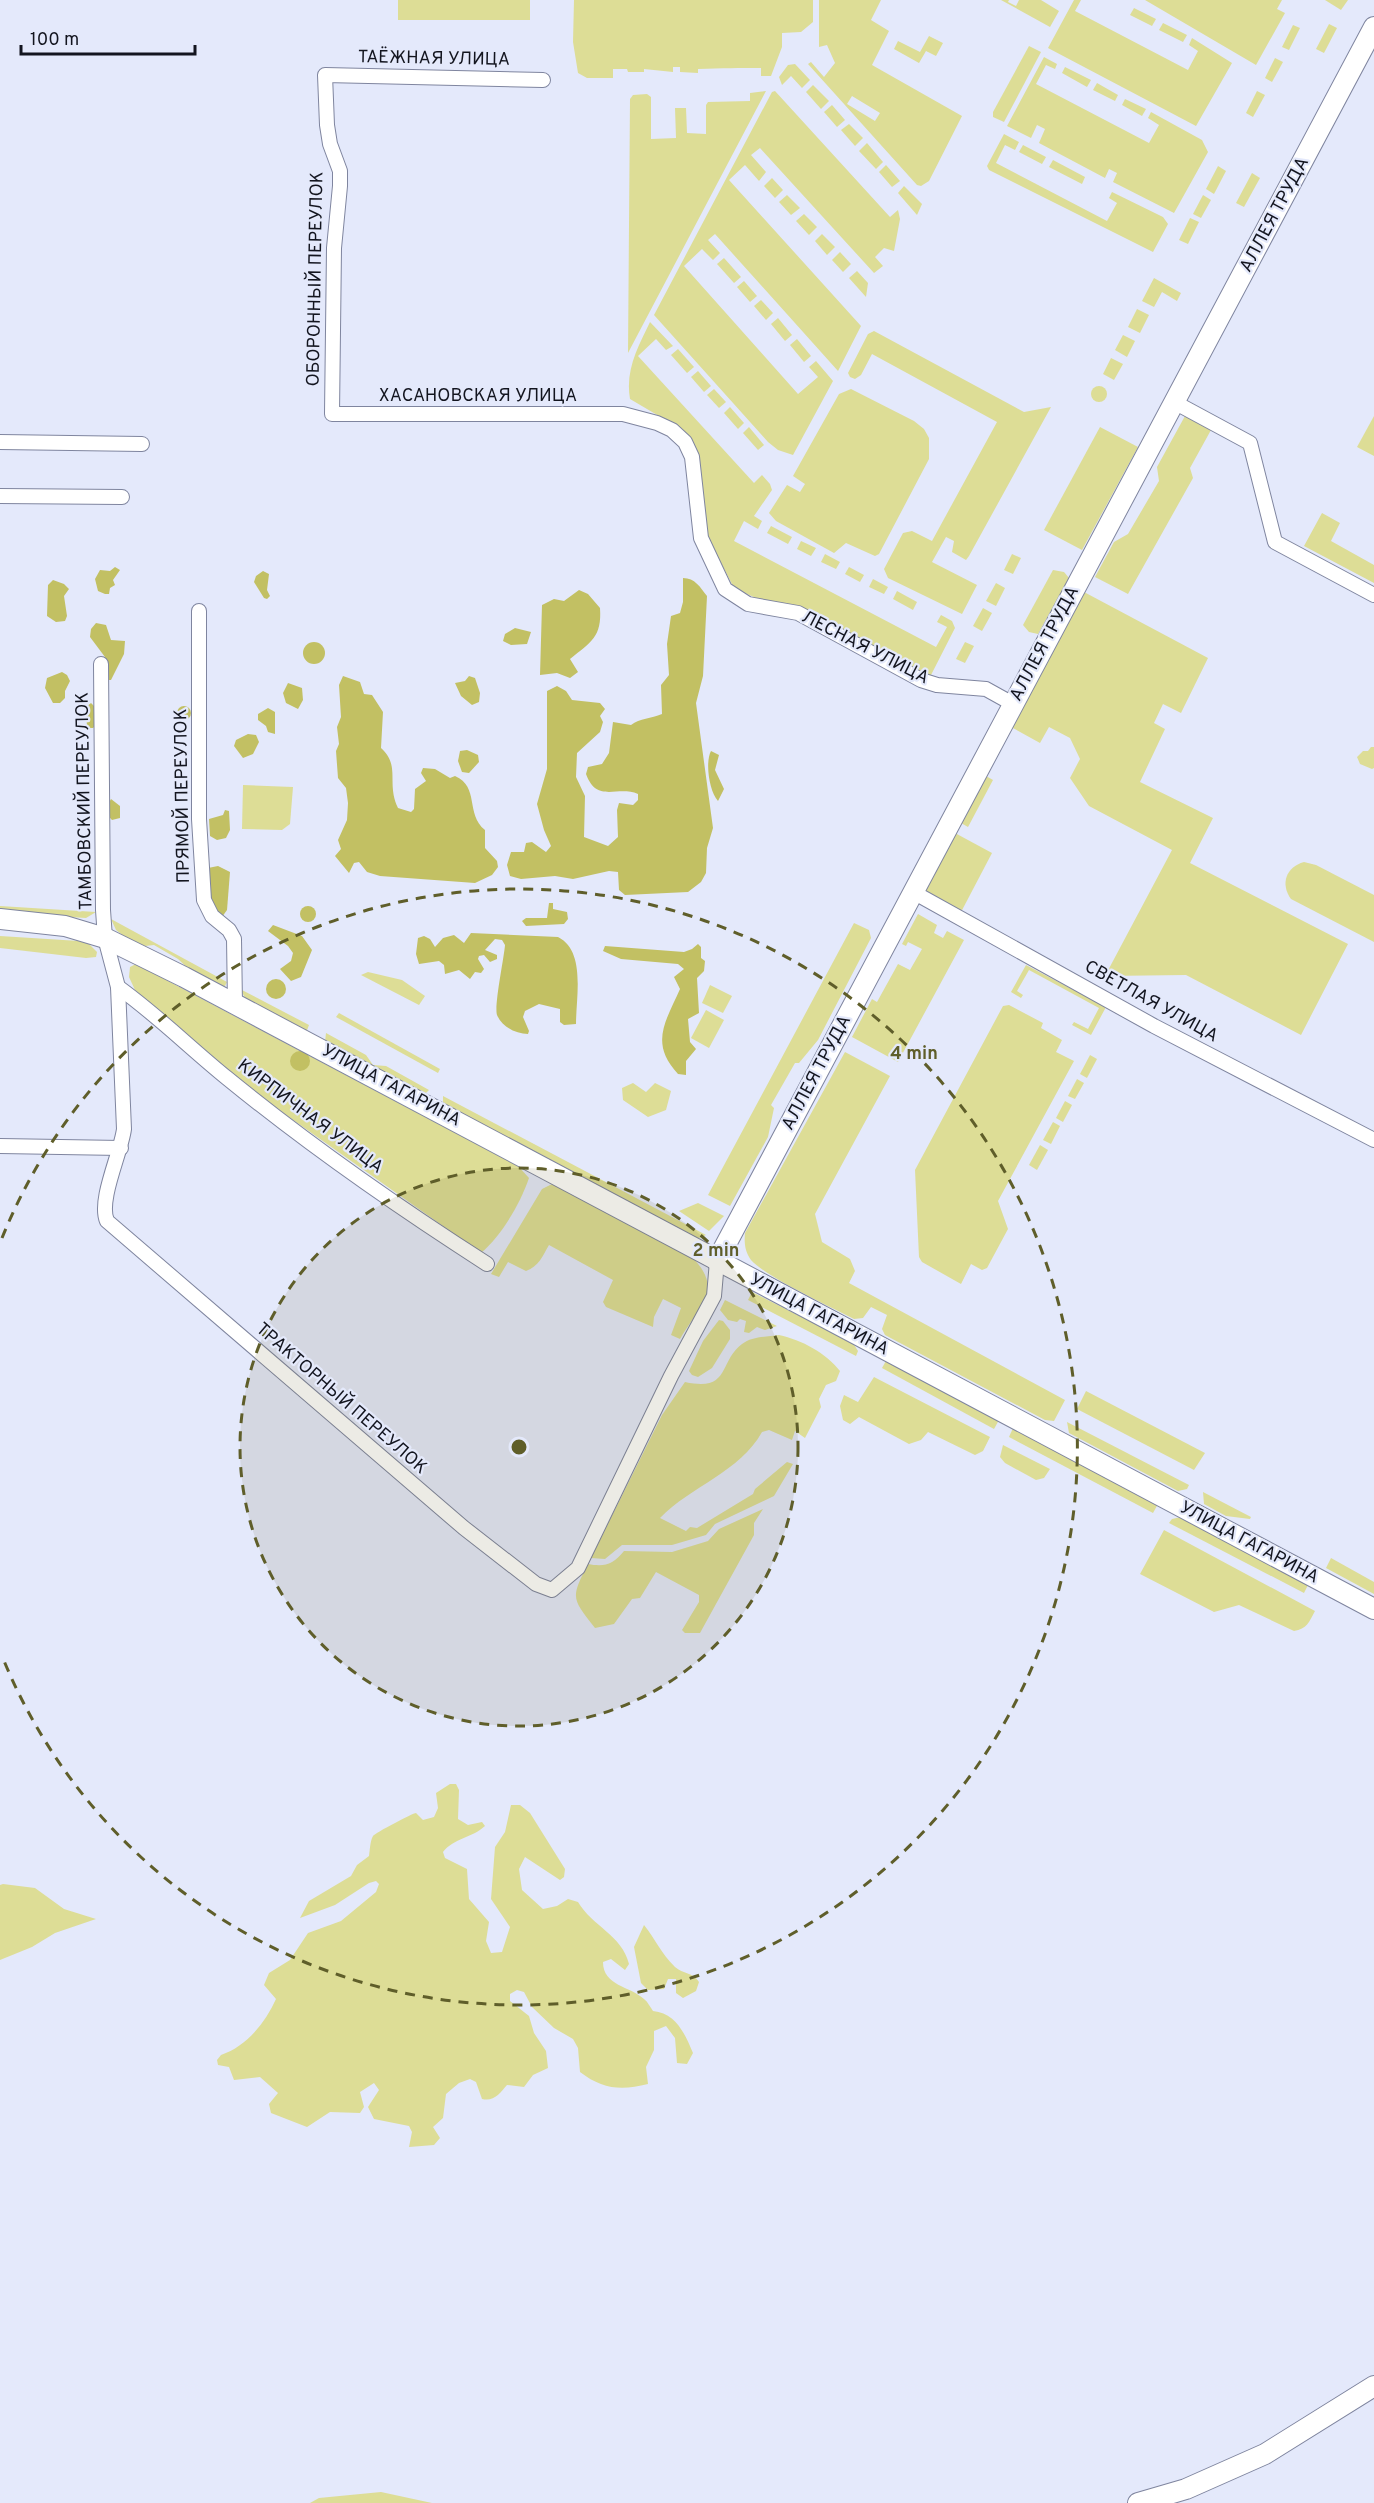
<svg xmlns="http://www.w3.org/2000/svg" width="1374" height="2503" font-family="Overpass,sans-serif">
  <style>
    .green { fill: #dddd96; fill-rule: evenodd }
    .forest { fill: #c2c063 }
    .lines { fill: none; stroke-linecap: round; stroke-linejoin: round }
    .street-casing { stroke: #7f859f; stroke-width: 16 }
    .secondary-casing { stroke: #7f859f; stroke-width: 22 }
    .street { stroke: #fff; stroke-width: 14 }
    .secondary { stroke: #fff; stroke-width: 20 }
    .ring { fill: none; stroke: #5f5e2a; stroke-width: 3; stroke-dasharray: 10 8 }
    .labels { text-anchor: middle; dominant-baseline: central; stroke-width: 4.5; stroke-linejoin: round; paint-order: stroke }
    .street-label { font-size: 18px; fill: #13151f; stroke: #e4e9fb }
    .centre { fill: #5f5e2a; stroke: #e4e9fb; stroke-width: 3 }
    .ring-label { font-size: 18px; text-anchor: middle; font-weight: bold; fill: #5f5e2a; stroke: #e4e9fb; stroke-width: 4.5; stroke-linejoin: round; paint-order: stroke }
  </style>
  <rect width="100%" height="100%" fill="#e4e9fb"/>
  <g class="green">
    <rect x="398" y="0" width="132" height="20"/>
    <path d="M574 0H813V22L801 32 782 33V47L771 76H761V68C739 68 722 68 698 69V73L680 72V67H673V72L644 69V72H628L627 69H613V78H587L578 73 573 42Z"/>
    <path d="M819 0H881L871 20 889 31 872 65 962 116 929 181 921 186 917 185 808 64 811 62 824 77 835 63 827 45 819 47ZM852 96 880 113 875 121 847 104Z"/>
    <polygon points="1001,0 1009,0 1008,2 1016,6 1019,0 1041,0 1059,11 1050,27"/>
    <polygon points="1074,0 1081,0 1075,11 1188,70 1198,51 1189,45 1192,38 1232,63 1196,126 1048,48"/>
    <polygon points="1145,0 1282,0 1277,9 1285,13 1256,65"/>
    <polygon points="1325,0 1348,0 1341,10"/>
    <polygon points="1134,8 1156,19 1152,26 1130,15"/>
    <polygon points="1163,23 1187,35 1183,42 1159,30"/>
    <polygon points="1329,24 1337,28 1324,53 1316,49"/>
    <polygon points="1293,25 1300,28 1289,50 1282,47"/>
    <polygon points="929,36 943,43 936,56 926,51 919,63 894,49 898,41 920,52"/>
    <polygon points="1029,46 1041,52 1004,122 993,117 993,112"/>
    <polygon points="1044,57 1057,64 1055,69 1046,65 1036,84 1149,143 1159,125 1148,118 1151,112 1202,140 1208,152 1174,213 1113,182 1117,173 1109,169 1105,178 1039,143 1045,129 1037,125 1031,138 1007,126"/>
    <polygon points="1275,58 1283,62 1272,82 1265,78"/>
    <polygon points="795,64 810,80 802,88 791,76 782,85 779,77 788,65"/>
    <polygon points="1065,67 1091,80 1087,87 1062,73"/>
    <polygon points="1097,83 1118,95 1115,101 1093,90"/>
    <polygon points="813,85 829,101 821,109 806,92"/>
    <polygon points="766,91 628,353 630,99 633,95 647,94 651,97 651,139 676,138 675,108 686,108 687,133 706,134 706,105 708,102 750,101 750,93"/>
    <polygon points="775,91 890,217 898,210 900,219 894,251 884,248 875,257 883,266 874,273 760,148 751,155 766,172 759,181 745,165 729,180 861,326 838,371 715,234 708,240 720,253 713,260 702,249 684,266 798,394 818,377 809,367 816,361 833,381 793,455 778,450 768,442 654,315 772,92"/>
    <polygon points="1257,91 1265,95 1253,117 1246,113"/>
    <polygon points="1125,99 1146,109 1142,116 1122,105"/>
    <polygon points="832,105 845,120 837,127 824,112"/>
    <polygon points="849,124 863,138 855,146 841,130"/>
    <polygon points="1004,134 1019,142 1015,150 1005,145 996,163 1107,221 1117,203 1109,198 1112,192 1163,217 1168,224 1153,252 989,170 987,166"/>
    <polygon points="867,143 883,162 876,169 859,151"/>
    <polygon points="1023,145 1046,157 1042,164 1019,152"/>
    <polygon points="1053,160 1085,177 1082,184 1049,167"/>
    <polygon points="886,165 900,181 892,187 879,172"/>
    <polygon points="1218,166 1226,171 1214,194 1206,189"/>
    <polygon points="1252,173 1260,178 1244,207 1236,203"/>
    <polygon points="772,178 783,190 775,198 764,186"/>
    <polygon points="904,186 922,204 917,215 898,193"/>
    <polygon points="787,195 800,208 791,215 779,202"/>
    <polygon points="1203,195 1211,200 1201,218 1193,214"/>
    <polygon points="804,214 817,227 809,235 796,221"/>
    <polygon points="1190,218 1199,222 1188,244 1179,240"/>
    <polygon points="822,234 835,247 827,255 815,241"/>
    <polygon points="840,252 851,264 843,272 832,260"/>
    <polygon points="724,258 741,277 734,283 717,264"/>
    <polygon points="857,271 868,283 866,297 849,278"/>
    <polygon points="1154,278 1181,293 1177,301 1162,292 1154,307 1142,301"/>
    <polygon points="744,281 757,296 750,302 737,287"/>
    <polygon points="761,300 773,313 766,320 754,306"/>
    <polygon points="1137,309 1149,315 1140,333 1128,327"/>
    <polygon points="778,318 792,335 785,341 771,324"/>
    <path d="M650 322 673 346 666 350 656 339 638 356 754 483 762 475 770 484 772 490 754 516 762 521 758 529 744 521 734 541 936 647 947 627 937 622 941 615 952 621 955 628 931 675 925 676 734 588 707 536 687 438 681 429 630 399C625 370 638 347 650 322Z"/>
    <polygon points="874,331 1024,412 1051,407 969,556 966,560 952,552 954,541 946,537 932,562 977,585 962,614 888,578 884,569 903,533 912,531 932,541 997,422 872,354 861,375 855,379 850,377 848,373 868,334"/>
    <polygon points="1123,335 1135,341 1127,357 1115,350"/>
    <polygon points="797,339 811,356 804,362 790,345"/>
    <polygon points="678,349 694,367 687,373 671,355"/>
    <polygon points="1111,358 1123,364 1114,380 1103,374"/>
    <polygon points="698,371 711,386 704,392 691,377"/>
    <circle cx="1099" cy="394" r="8"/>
    <polygon points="714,389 726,402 719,408 707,395"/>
    <polygon points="851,389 914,421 924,429 929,438 929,459 879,554 875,556 846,543 834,553 776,521 769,513 787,485 800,492 805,484 793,476 839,394"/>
    <polygon points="730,407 744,423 738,429 724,413"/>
    <polygon points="1185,416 1211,430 1190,468 1193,478 1128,594 1095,577 1114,542 1128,534 1159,481 1157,467"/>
    <polygon points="1374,416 1374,456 1357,447"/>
    <polygon points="749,427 764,445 758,450 743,433"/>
    <polygon points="1100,427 1138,447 1082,550 1044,530"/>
    <polygon points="1322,513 1340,523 1331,541 1374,565 1374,583 1304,546"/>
    <polygon points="771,526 792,537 788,544 767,533"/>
    <polygon points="801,541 816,548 811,556 797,549"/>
    <polygon points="825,554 840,562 836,569 821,562"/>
    <polygon points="1012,554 1021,558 1013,574 1004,570"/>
    <polygon points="849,567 864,575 860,582 845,574"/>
    <polygon points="1053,570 1064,572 1069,578 1038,634 1029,632 1023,625"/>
    <polygon points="873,579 888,587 884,594 869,587"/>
    <polygon points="996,583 1005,588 996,606 986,601"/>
    <polygon points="897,591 917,602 913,610 893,599"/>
    <polygon points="1084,592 1208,658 1181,713 1163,704 1154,723 1165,729 1140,782 1213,818 1190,863 1348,944 1301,1035 1186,975 1105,976 1172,850 1089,806 1070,778 1080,759 1070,738 1049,727 1040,743 1011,727"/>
    <polygon points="983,608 992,613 982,631 973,626"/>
    <polygon points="965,642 974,646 965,663 956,659"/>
    <polygon points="1371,747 1374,747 1374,768 1372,769 1360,764 1357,757 1363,751 1368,751"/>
    <polygon points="986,776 993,780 968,827 961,823"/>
    <polygon points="243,785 293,787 290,824 282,830 242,829"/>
    <polygon points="955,833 992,853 960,914 922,894"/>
    <path d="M1304 862 1316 865 1374 895V942L1291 899C1280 884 1286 867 1304 862Z"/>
    <polygon points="0,906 96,912 86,918 0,913"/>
    <polygon points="918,914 937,925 934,933 943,938 947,931 964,940 898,1062 852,1037 872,999 877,1002 898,964 910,970 922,949 908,942 906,946 902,944"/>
    <polygon points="111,919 227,982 225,986 221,988 194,974 178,959 154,945 145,946 125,937 116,930"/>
    <polygon points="854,923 869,930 871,938 818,1040 799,1063 795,1063 771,1105 774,1108 768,1137 730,1206 708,1195"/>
    <polygon points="0,936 79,941 89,944 97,952 96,957 86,958 0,948"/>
    <path d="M136 964 518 1166 529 1178C520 1204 502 1235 481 1253L255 1093 205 1054 135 990 129 977 130 967Z"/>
    <polygon points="1026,965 1106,1007 1091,1035 1072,1025 1074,1022 1088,1029 1099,1008 1029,970 1017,991 1023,995 1021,998 1011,992"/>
    <polygon points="368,972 402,980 425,996 419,1005 361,975"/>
    <polygon points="710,985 732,996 723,1013 702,1003"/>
    <polygon points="240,989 309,1025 306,1033 247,1001"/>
    <polygon points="1009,1005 1043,1023 1041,1028 1062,1040 1056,1052 1074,1061 998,1201 1008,1229 987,1268 982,1270 971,1264 961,1284 922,1262 919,1257 915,1170 1003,1006"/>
    <polygon points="706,1010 724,1020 709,1048 691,1038"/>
    <polygon points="339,1013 440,1069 438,1073 336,1017"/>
    <polygon points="326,1033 366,1055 373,1065 386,1066 429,1090 425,1094 325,1042"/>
    <path d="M845 1052 890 1076 815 1214 822 1242 850 1259 855 1271 849 1283 1065 1400 1054 1421 1045 1420 885 1335 882 1329 887 1315 871 1307 863 1318 854 1319C831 1307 766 1277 751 1260 745 1252 744 1243 745 1233Z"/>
    <polygon points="1090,1055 1097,1059 1087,1078 1080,1074"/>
    <polygon points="1077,1079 1084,1083 1075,1099 1068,1096"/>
    <polygon points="633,1083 646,1092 655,1083 671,1091 666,1110 648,1117 623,1100 622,1088"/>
    <polygon points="443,1096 706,1235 699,1238 685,1236 443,1105"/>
    <polygon points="1065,1101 1072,1105 1063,1122 1056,1118"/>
    <polygon points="1053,1122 1060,1126 1051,1144 1043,1140"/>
    <polygon points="1040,1145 1048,1150 1037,1170 1029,1165"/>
    <path d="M552 1184 562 1185 689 1254C725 1289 702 1302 680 1339L671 1335 681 1308 663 1299 654 1317 653 1327 606 1307 603 1302 613 1280 549 1245C542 1257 539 1266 526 1271L508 1262 499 1277 491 1274 542 1189Z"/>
    <polygon points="698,1203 724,1216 709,1231 679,1211"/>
    <polygon points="752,1292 853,1343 858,1351 856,1356 748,1300"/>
    <polygon points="725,1300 777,1326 765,1330 757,1327 749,1333 744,1332 746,1321 740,1319 737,1322 728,1320 720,1310"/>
    <polygon points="719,1320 723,1321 730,1330 730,1339 712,1368 698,1377 692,1375 689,1371 703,1341"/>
    <path d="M779 1335C802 1340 826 1353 840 1371L836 1381 826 1385 819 1399 821 1407 805 1438 795 1431 792 1440 769 1430 762 1432C740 1472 691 1486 660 1518L686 1531 690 1527 697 1528 753 1494 755 1489 787 1462 793 1464 774 1496 715 1524 706 1535 672 1545H622L605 1559 591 1558 662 1415 685 1382C731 1392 718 1362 742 1344 752 1336 767 1337 779 1335Z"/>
    <polygon points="887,1359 999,1420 994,1429 882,1368"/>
    <polygon points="874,1377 990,1437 983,1451 975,1455 928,1432 921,1440 909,1444 859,1417 850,1424 843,1420 840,1406 844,1395 858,1402"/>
    <polygon points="1086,1391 1205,1453 1194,1470 1077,1409"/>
    <polygon points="1067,1422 1189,1485 1187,1489 1178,1491 1069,1433"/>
    <polygon points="1013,1428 1158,1504 1153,1513 1009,1437"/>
    <polygon points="1003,1445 1050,1469 1044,1478 1036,1480 1005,1463 1000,1457"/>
    <polygon points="1203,1492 1251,1517 1250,1519 1226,1516 1204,1504"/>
    <path d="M763 1509 754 1523V1535L700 1633H685L682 1630 699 1602V1595L656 1572 640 1598 632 1599 614 1624 595 1628C572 1598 570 1599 588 1564 604 1567 613 1565 624 1551L672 1552 708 1541 719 1529Z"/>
    <polygon points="1181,1517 1309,1583 1304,1593 1169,1523 1172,1519"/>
    <path d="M1164 1530 1315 1611C1309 1622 1307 1629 1294 1631L1239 1605 1214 1612 1140 1574Z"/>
    <polygon points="1331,1558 1374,1582 1374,1594 1326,1568"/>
    <path d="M450 1784H456L459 1790 458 1819 468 1825 482 1822 485 1826C472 1838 454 1838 443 1852L445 1858 467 1869 469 1899 489 1922 486 1941 491 1953 502 1952 510 1927 491 1899 495 1847 505 1832 511 1805H520L530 1813 565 1869 564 1877 560 1880 525 1857 519 1869 522 1890 543 1909 557 1906 568 1899 578 1902C592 1926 622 1935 629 1964L625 1970 611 1959 603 1962C603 1986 630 1986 644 1999 648 2002 650 2007 653 2011 676 2013 685 2034 693 2053L687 2064 677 2063 675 2038 666 2026 654 2031V2050L646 2067 648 2084C621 2091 602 2089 580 2072L578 2048 573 2039 554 2028 532 2007 524 1992 517 1990 510 1994V2001L529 2016 534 2033 546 2051 548 2068 533 2075 524 2087 507 2085C500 2093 494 2102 482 2099L476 2082 470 2079 459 2083 446 2094 443 2118 433 2127 440 2138 434 2145 409 2147 412 2132 409 2126 374 2119 368 2107 379 2090 374 2083 360 2092 364 2107 360 2113 330 2112 307 2127 271 2113 269 2104 278 2093 260 2077 234 2080 229 2067 218 2065 217 2060 221 2055C247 2046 265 2023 276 1999L264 1985 269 1973 290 1960 308 1933 341 1921 376 1892 379 1884 376 1881 369 1883 335 1905 300 1918 309 1901 351 1876 357 1865 369 1856C370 1850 370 1841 373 1836 375 1833 413 1813 416 1813L423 1820 434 1817 438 1808 436 1793Z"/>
    <polygon points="3,1884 35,1888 64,1909 96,1919 55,1933 32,1947 0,1960 0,1885"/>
    <path d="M644 1925C656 1940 660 1952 675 1967 683 1974 693 1972 699 1982L696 1991 683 1998 676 1993V1979H668L664 1989 648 1990 641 1983 634 1947Z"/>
    <polygon points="381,2492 432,2503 310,2503 319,2498"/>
  </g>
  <g class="forest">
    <polygon points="115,567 120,570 113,580 115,585 110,588 109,594 105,594 98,591 95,579 100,570 110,571"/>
    <polygon points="263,571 269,574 267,590 270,596 267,599 264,598 254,582 256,576"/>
    <path d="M683 578C695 578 700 587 707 596L703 676 696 703 713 828 707 848 706 873 701 882 688 892 625 895 619 890 618 872 609 871 573 879 555 876 521 879 510 876 507 865 511 852H524L526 843 532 842 546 852 551 846 544 830 537 804 547 769V691L557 686 566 691 572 700 600 703 605 709 600 716 603 722 600 732 577 753 576 777 585 796 584 837 608 846 618 837 617 810 619 803 633 805 638 800V794C617 785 597 804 586 774L588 767 602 764 609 753 613 722 631 725C640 718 651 719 662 714L661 685 669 675 667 644 671 616 680 613 683 602Z"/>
    <polygon points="53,580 64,584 69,589 64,596 67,616 65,621 56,622 47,616 48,585"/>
    <path d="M579 590 588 594 600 608C602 637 591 642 570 659L578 672 570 678 557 673 540 675 542 605 554 599 564 601Z"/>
    <polygon points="96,623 106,625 111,640 125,641 124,654 111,680 108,680 105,657 90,637 91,629"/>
    <polygon points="515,628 531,632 527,644 511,645 503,641 505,634"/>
    <circle cx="314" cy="653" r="11"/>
    <polygon points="62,672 67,675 70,681 65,691 65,698 60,703 53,703 45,688 47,678"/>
    <path d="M343 676 360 682 364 694 372 695 383 712 381 748C401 766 386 783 398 808L411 812 414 809 415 789 426 781 421 773 423 768 435 769 450 778 455 776C480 787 465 814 485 830V848L497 861 498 867 492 875 475 883 380 876 367 872 359 862 354 863 349 873 335 856 341 849 338 840 347 820 348 803 346 788 338 778 336 751 339 744 337 727 341 717 339 685Z"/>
    <polygon points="469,676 475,678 480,693 479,702 472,705 461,696 455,683 465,681"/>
    <polygon points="288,683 302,688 303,700 298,709 286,703 283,693"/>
    <polygon points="91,703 95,707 97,724 93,728 87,728 86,707"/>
    <circle cx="184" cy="713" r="7"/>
    <polygon points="268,708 275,712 275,734 268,732 266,726 258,720 258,714"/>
    <polygon points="248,734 256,735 259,742 253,754 243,758 234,746 236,740"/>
    <polygon points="467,750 478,755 479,762 469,773 462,772 458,761 460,751"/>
    <path d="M711 751 719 755 715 770 724 789 718 801C709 791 705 762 711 751Z"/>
    <path d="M111 799 120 806V818L112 820C105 813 106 807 111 799Z"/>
    <polygon points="225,810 229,811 230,830 226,838 217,840 210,836 209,819 223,815"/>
    <polygon points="218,866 230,872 227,910 222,917 210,903 208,868"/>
    <polygon points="549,903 553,903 553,909 567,912 568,919 564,924 526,926 522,921 526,918 547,918"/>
    <circle cx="308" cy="914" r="8"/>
    <polygon points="273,925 302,936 312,950 301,977 291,981 280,969 291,961 293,953 288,946 268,931"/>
    <path d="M471 933 558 937C586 951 576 997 576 1024L564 1025 560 1022V1009L539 1004 525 1011 523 1017 529 1031 528 1034C516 1034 502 1027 497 1015 494 1006 504 958 505 945L502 940 495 939 485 950 497 955V959L490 962 484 955 479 956 478 959 484 969 481 973 475 972 470 979 459 970 445 974 444 965 439 961 419 964 416 954 418 938 424 936 430 939 435 947 443 938 454 935 464 943Z"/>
    <path d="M698 944 701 947V958L705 961 704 971 697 978 699 1013 688 1019 690 1042 696 1049 686 1061V1075L678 1074C649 1043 666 1021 680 989L674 977 684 969 678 964 621 959 603 951 605 946 684 952 692 949Z"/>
    <circle cx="276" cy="989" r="10"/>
    <circle cx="300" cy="1061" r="10"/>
  </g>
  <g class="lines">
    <defs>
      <g id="street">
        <polyline points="543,80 325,75 327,125 330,144 340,171 340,186 334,248 332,414 623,414 657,423 672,430 685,442 692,457 701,538 725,589 748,604 798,613 921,680 937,685 986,689 1013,704"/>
        <polyline points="1174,402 1250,443 1275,542 1374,595"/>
        <polyline points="0,442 142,444"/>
        <polyline points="0,496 122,497"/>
        <polyline points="199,611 199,819 204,900 212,916 229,930 234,939 235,1005"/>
        <path d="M101 664 103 910 105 938 118 987 124 1129C121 1153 98 1200 107 1221L464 1528 536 1584 552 1590 578 1568 671 1376 714 1296 717 1261"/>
        <polyline points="913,892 1154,1026 1374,1140"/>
        <path d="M118 987C157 1015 190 1048 227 1078 309 1145 398 1207 487 1264"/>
        <polyline points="0,1146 121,1148"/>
      </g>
      <g id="secondary">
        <polyline points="0,919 65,926 105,938 184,977 1374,1609"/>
        <polyline points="717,1261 1374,27"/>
        <polyline points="1138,2503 1186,2489 1265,2454 1374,2386"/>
      </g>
    </defs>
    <use href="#street" class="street-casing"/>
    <use href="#secondary" class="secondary-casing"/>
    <use href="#street" class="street"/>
    <use href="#secondary" class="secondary"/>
  </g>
  <circle cx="519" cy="1447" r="279" fill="#5f5e2a" fill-opacity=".12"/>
  <g class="ring">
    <circle cx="519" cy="1447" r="279"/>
    <path d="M2 1238A558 558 0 1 1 2 1656"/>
  </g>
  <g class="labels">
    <g class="street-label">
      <text transform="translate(434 59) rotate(1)">ТАЁЖНАЯ УЛИЦА</text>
      <text transform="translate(1275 215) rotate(-62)">АЛЛЕЯ ТРУДА</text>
      <text transform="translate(316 279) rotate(-89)">ОБОРОННЫЙ ПЕРЕУЛОК</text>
      <text x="478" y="396">ХАСАНОВСКАЯ УЛИЦА</text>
      <text transform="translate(1045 644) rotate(-62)">АЛЛЕЯ ТРУДА</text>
      <text transform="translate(865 648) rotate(27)">ЛЕСНАЯ УЛИЦА</text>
      <text transform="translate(183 796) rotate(-91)">ПРЯМОЙ ПЕРЕУЛОК</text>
      <text transform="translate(85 801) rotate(-91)">ТАМБОВСКИЙ ПЕРЕУЛОК</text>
      <text transform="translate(1151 1002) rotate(29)">СВЕТЛАЯ УЛИЦА</text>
      <text transform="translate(817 1073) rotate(-62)">АЛЛЕЯ ТРУДА</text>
      <text transform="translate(391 1086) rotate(28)">УЛИЦА ГАГАРИНА</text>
      <text transform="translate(310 1117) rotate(37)">КИРПИЧНАЯ УЛИЦА</text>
      <text transform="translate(819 1315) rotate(28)">УЛИЦА ГАГАРИНА</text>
      <text transform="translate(341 1399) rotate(41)">ТРАКТОРНЫЙ ПЕРЕУЛОК</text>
      <text transform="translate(1249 1543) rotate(28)">УЛИЦА ГАГАРИНА</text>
    </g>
  </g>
  <circle cx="519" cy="1447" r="9" class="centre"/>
  <g class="ring-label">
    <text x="914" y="1059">4 min</text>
    <text x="716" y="1256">2 min</text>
  </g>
  <path d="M21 45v9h174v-9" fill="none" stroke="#13151f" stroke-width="3"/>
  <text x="30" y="45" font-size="18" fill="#13151f" stroke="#e4e9fb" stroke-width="4.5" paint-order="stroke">100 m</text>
</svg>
